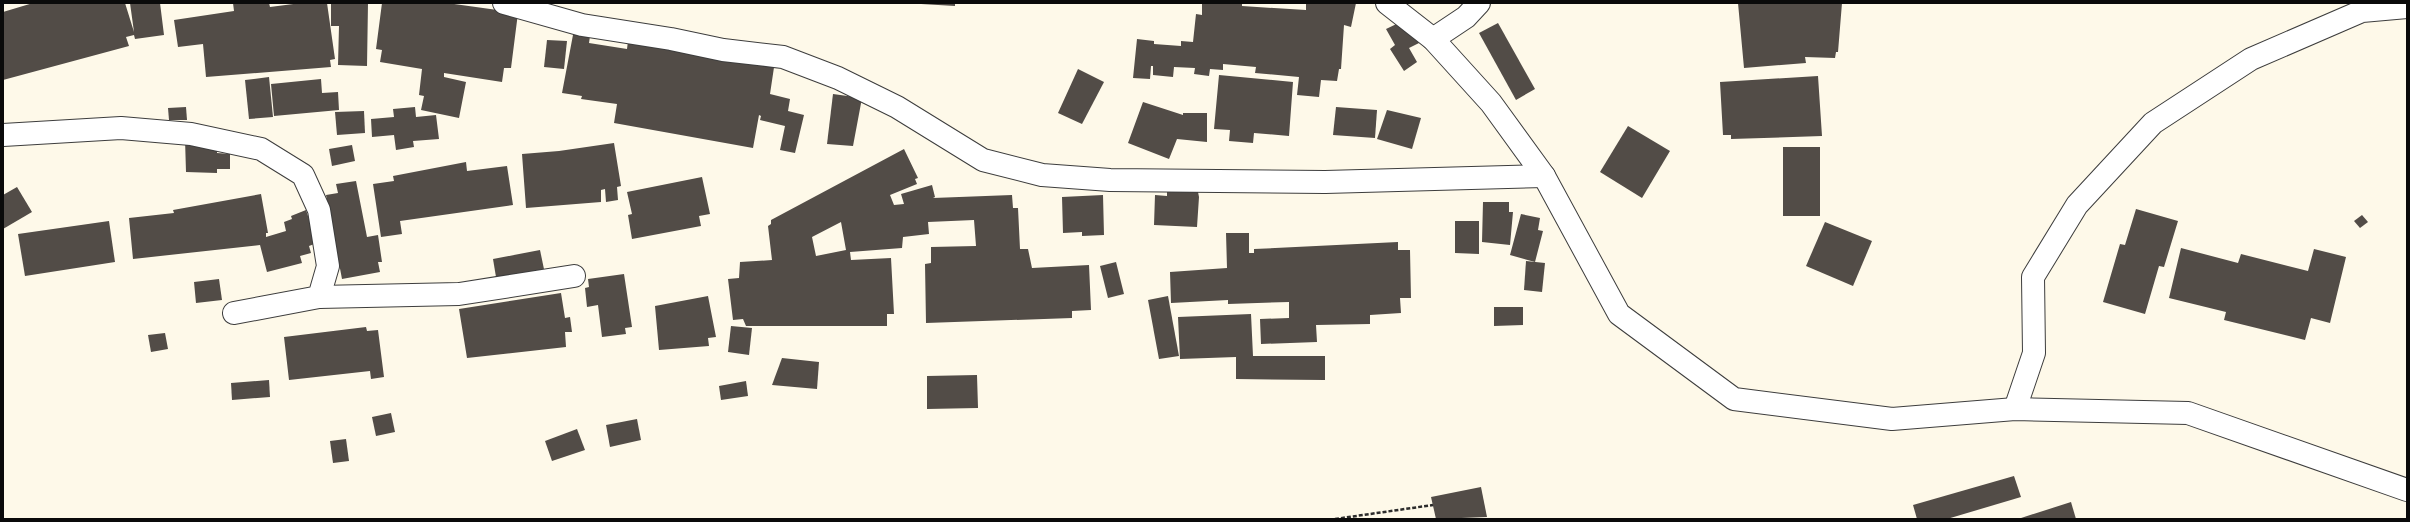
<svg xmlns="http://www.w3.org/2000/svg" width="2410" height="522" font-family="'PT Serif',serif">
  <style>
    .building { fill: #524c47; fill-rule: evenodd }
    .lines { fill: none; stroke-linecap: round; stroke-linejoin: round }
    .minor-casing { stroke: #3d3d3d; stroke-width: 24 }
    .path { stroke: #2c2c2c; stroke-width: 2.5; stroke-dasharray: 4 2; stroke-linecap: butt }
    .minor { stroke: #fff; stroke-width: 22 }
  </style>
  <rect width="100%" height="100%" fill="#fef9e9"/>
  <g class="building">
    <polygon points="33,3 125,3 134,32 130,3 160,3 164,35 135,39 134,35 126,37 129,46 3,80 3,12"/>
    <polygon points="233,3 269,3 270,7 301,3 327,3 335,59 330,60 331,67 206,77 203,44 178,47 174,20 234,11"/>
    <polygon points="331,3 368,3 367,66 338,65 339,26 331,26"/>
    <polygon points="382,3 447,3 518,13 511,68 504,68 502,82 444,73 444,77 466,82 459,118 421,110 424,96 419,95 422,69 380,62 382,50 376,49"/>
    <polygon points="904,3 955,3 955,6"/>
    <polygon points="1202,3 1242,3 1242,6 1306,10 1306,3 1356,3 1351,27 1344,25 1341,69 1339,69 1337,81 1321,80 1319,97 1297,95 1299,77 1255,73 1256,67 1223,64 1223,70 1210,69 1209,76 1194,74 1195,68 1174,67 1173,77 1153,75 1153,66 1151,66 1150,79 1133,78 1137,39 1154,41 1154,44 1181,46 1181,41 1193,42 1196,14 1202,15"/>
    <polygon points="1738,3 1842,3 1838,52 1836,52 1835,58 1805,57 1806,63 1744,68"/>
    <polygon points="576,19 592,22 589,43 627,49 629,33 776,54 770,94 790,99 788,111 804,115 795,153 780,150 785,126 760,120 761,116 759,115 753,148 614,123 617,104 581,99 582,96 562,93"/>
    <polygon points="1407,19 1419,43 1409,48 1417,62 1404,71 1390,49 1395,45 1386,29"/>
    <polygon points="1498,23 1535,89 1516,100 1479,33"/>
    <polygon points="547,40 567,41 564,69 544,67"/>
    <polygon points="1078,69 1104,82 1082,124 1058,113"/>
    <polygon points="1219,75 1293,82 1289,136 1254,133 1253,143 1229,141 1230,130 1214,129"/>
    <polygon points="1818,76 1822,136 1731,139 1731,135 1723,135 1720,82"/>
    <polygon points="269,77 273,117 249,119 245,80"/>
    <polygon points="321,79 322,93 338,92 339,110 274,116 271,84"/>
    <polygon points="833,94 862,98 853,146 827,144"/>
    <polygon points="1143,102 1183,115 1183,113 1207,113 1207,142 1177,139 1169,159 1128,143"/>
    <polygon points="186,107 187,120 169,120 168,108"/>
    <polygon points="415,107 416,117 436,115 439,139 413,141 414,147 396,150 394,135 372,137 371,119 394,117 393,109"/>
    <polygon points="1336,107 1377,110 1375,138 1333,135"/>
    <polygon points="1387,110 1421,118 1412,149 1377,139"/>
    <polygon points="364,111 365,133 337,135 335,112"/>
    <polygon points="1628,126 1670,151 1642,198 1600,172"/>
    <polygon points="185,139 217,147 217,153 230,154 230,169 217,169 217,173 186,172"/>
    <polygon points="614,143 621,186 617,187 618,200 606,202 605,189 601,190 601,202 526,208 522,154 559,151"/>
    <polygon points="352,145 355,161 332,166 329,149"/>
    <rect x="1783" y="147" width="37" height="69"/>
    <path d="M904 149 918 178 915 179 917 184 890 195 894 205 904 204 901 194 932 185 935 197 933 198 1012 195 1013 208H1018L1020 249H1028L1032 268 1089 265 1091 310 1072 311V318L926 323 925 264 931 263V247L976 246 974 220 928 222 929 234 903 237 902 248 850 252 851 260 891 258 894 314H887V326H746L743 319 733 320 728 279 739 278 740 262 772 260 768 226 771 224V220ZM841 222 846 250 816 256 812 237Z"/>
    <polygon points="466,162 467,171 507,166 513,205 400,221 402,234 381,237 373,184 394,181 393,176"/>
    <polygon points="702,177 710,214 699,216 701,226 632,239 628,215 632,214 627,192"/>
    <polygon points="356,181 367,237 378,235 382,262 378,262 380,272 342,279 326,195 338,193 336,184"/>
    <polygon points="1196,182 1199,197 1197,227 1154,225 1155,195 1167,196 1167,183"/>
    <polygon points="17,187 32,212 3,229 3,195"/>
    <polygon points="261,194 268,233 266,233 266,237 286,231 284,222 292,219 291,216 306,210 317,243 309,246 311,253 300,256 302,263 267,272 260,245 133,259 129,218 174,213 173,210"/>
    <polygon points="1103,195 1104,235 1082,236 1082,232 1063,233 1062,197"/>
    <polygon points="1483,202 1509,202 1509,212 1513,212 1510,245 1482,242"/>
    <polygon points="2136,209 2178,221 2164,267 2159,266 2145,314 2103,302 2120,244 2125,245"/>
    <polygon points="1521,214 1540,218 1538,230 1543,231 1535,262 1510,255"/>
    <polygon points="2362,215 2368,222 2360,228 2354,221"/>
    <polygon points="109,221 115,262 25,276 18,234"/>
    <polygon points="1455,221 1479,221 1479,254 1455,253"/>
    <polygon points="1825,222 1872,241 1853,286 1806,266"/>
    <polygon points="1226,233 1249,233 1249,253 1254,253 1254,249 1398,242 1398,250 1410,250 1411,298 1400,298 1401,313 1370,315 1370,324 1316,325 1317,342 1261,344 1260,319 1289,318 1289,302 1228,304 1228,300 1171,303 1170,272 1227,268"/>
    <polygon points="2181,248 2238,263 2241,254 2308,271 2314,249 2346,257 2330,323 2311,318 2305,340 2224,320 2226,312 2169,298"/>
    <polygon points="540,250 545,274 497,283 493,259"/>
    <polygon points="1526,261 1545,263 1542,292 1524,290"/>
    <polygon points="1116,262 1124,294 1108,298 1100,266"/>
    <polygon points="624,274 632,327 625,328 626,334 602,337 598,305 587,307 585,288 589,287 588,279"/>
    <polygon points="219,279 222,300 196,303 194,282"/>
    <polygon points="561,293 565,318 570,317 572,332 565,332 566,347 467,358 459,309"/>
    <polygon points="708,296 716,337 708,338 709,346 659,350 655,306"/>
    <polygon points="1168,296 1179,356 1159,359 1148,300"/>
    <polygon points="1494,307 1523,307 1523,325 1494,326"/>
    <polygon points="1251,314 1253,356 1325,356 1325,380 1236,379 1236,357 1180,359 1178,317"/>
    <polygon points="731,326 752,328 749,355 728,352"/>
    <polygon points="366,327 367,331 378,330 384,377 371,379 370,371 289,380 284,337"/>
    <polygon points="165,333 168,349 151,352 148,335"/>
    <polygon points="782,358 819,362 817,389 772,385"/>
    <polygon points="977,375 978,408 927,409 927,376"/>
    <polygon points="269,380 270,397 232,400 231,383"/>
    <polygon points="746,381 748,396 721,400 719,386"/>
    <polygon points="391,413 395,432 376,436 372,417"/>
    <polygon points="637,419 641,440 610,447 606,425"/>
    <polygon points="577,429 585,450 552,461 545,441"/>
    <polygon points="346,439 349,461 333,463 330,441"/>
    <polygon points="2014,476 2021,497 1947,519 1917,519 1913,505"/>
    <polygon points="1481,487 1487,517 1436,519 1431,497"/>
    <polygon points="2071,502 2076,519 2018,519"/>
  </g>
  <g class="lines">
    <defs>
      <g id="minor">
        <polyline points="504,3 582,25 671,39 723,50 783,57 838,78 897,107 983,160 1042,175 1110,180 1325,182 1544,176"/>
        <polyline points="1387,3 1433,39 1491,103 1544,176 1619,314 1734,399 1892,419 2015,409 2188,413 2407,490"/>
        <polyline points="1433,39 1466,17 1479,3"/>
        <polyline points="3,135 121,128 191,134 261,149 303,175 319,210 328,266 319,297 234,313"/>
        <polyline points="319,297 459,294 574,276"/>
        <polyline points="2015,409 2034,353 2033,277 2077,205 2153,123 2251,59 2362,11 2407,7"/>
      </g>
    </defs>
    <use href="#minor" class="minor-casing"/>
    <polyline class="path" points="1335,519 1433,505"/>
    <use href="#minor" class="minor"/>
  </g>
  <rect width="2410" height="522" fill="none" stroke="#0a0a0a" stroke-width="8"/>
</svg>
